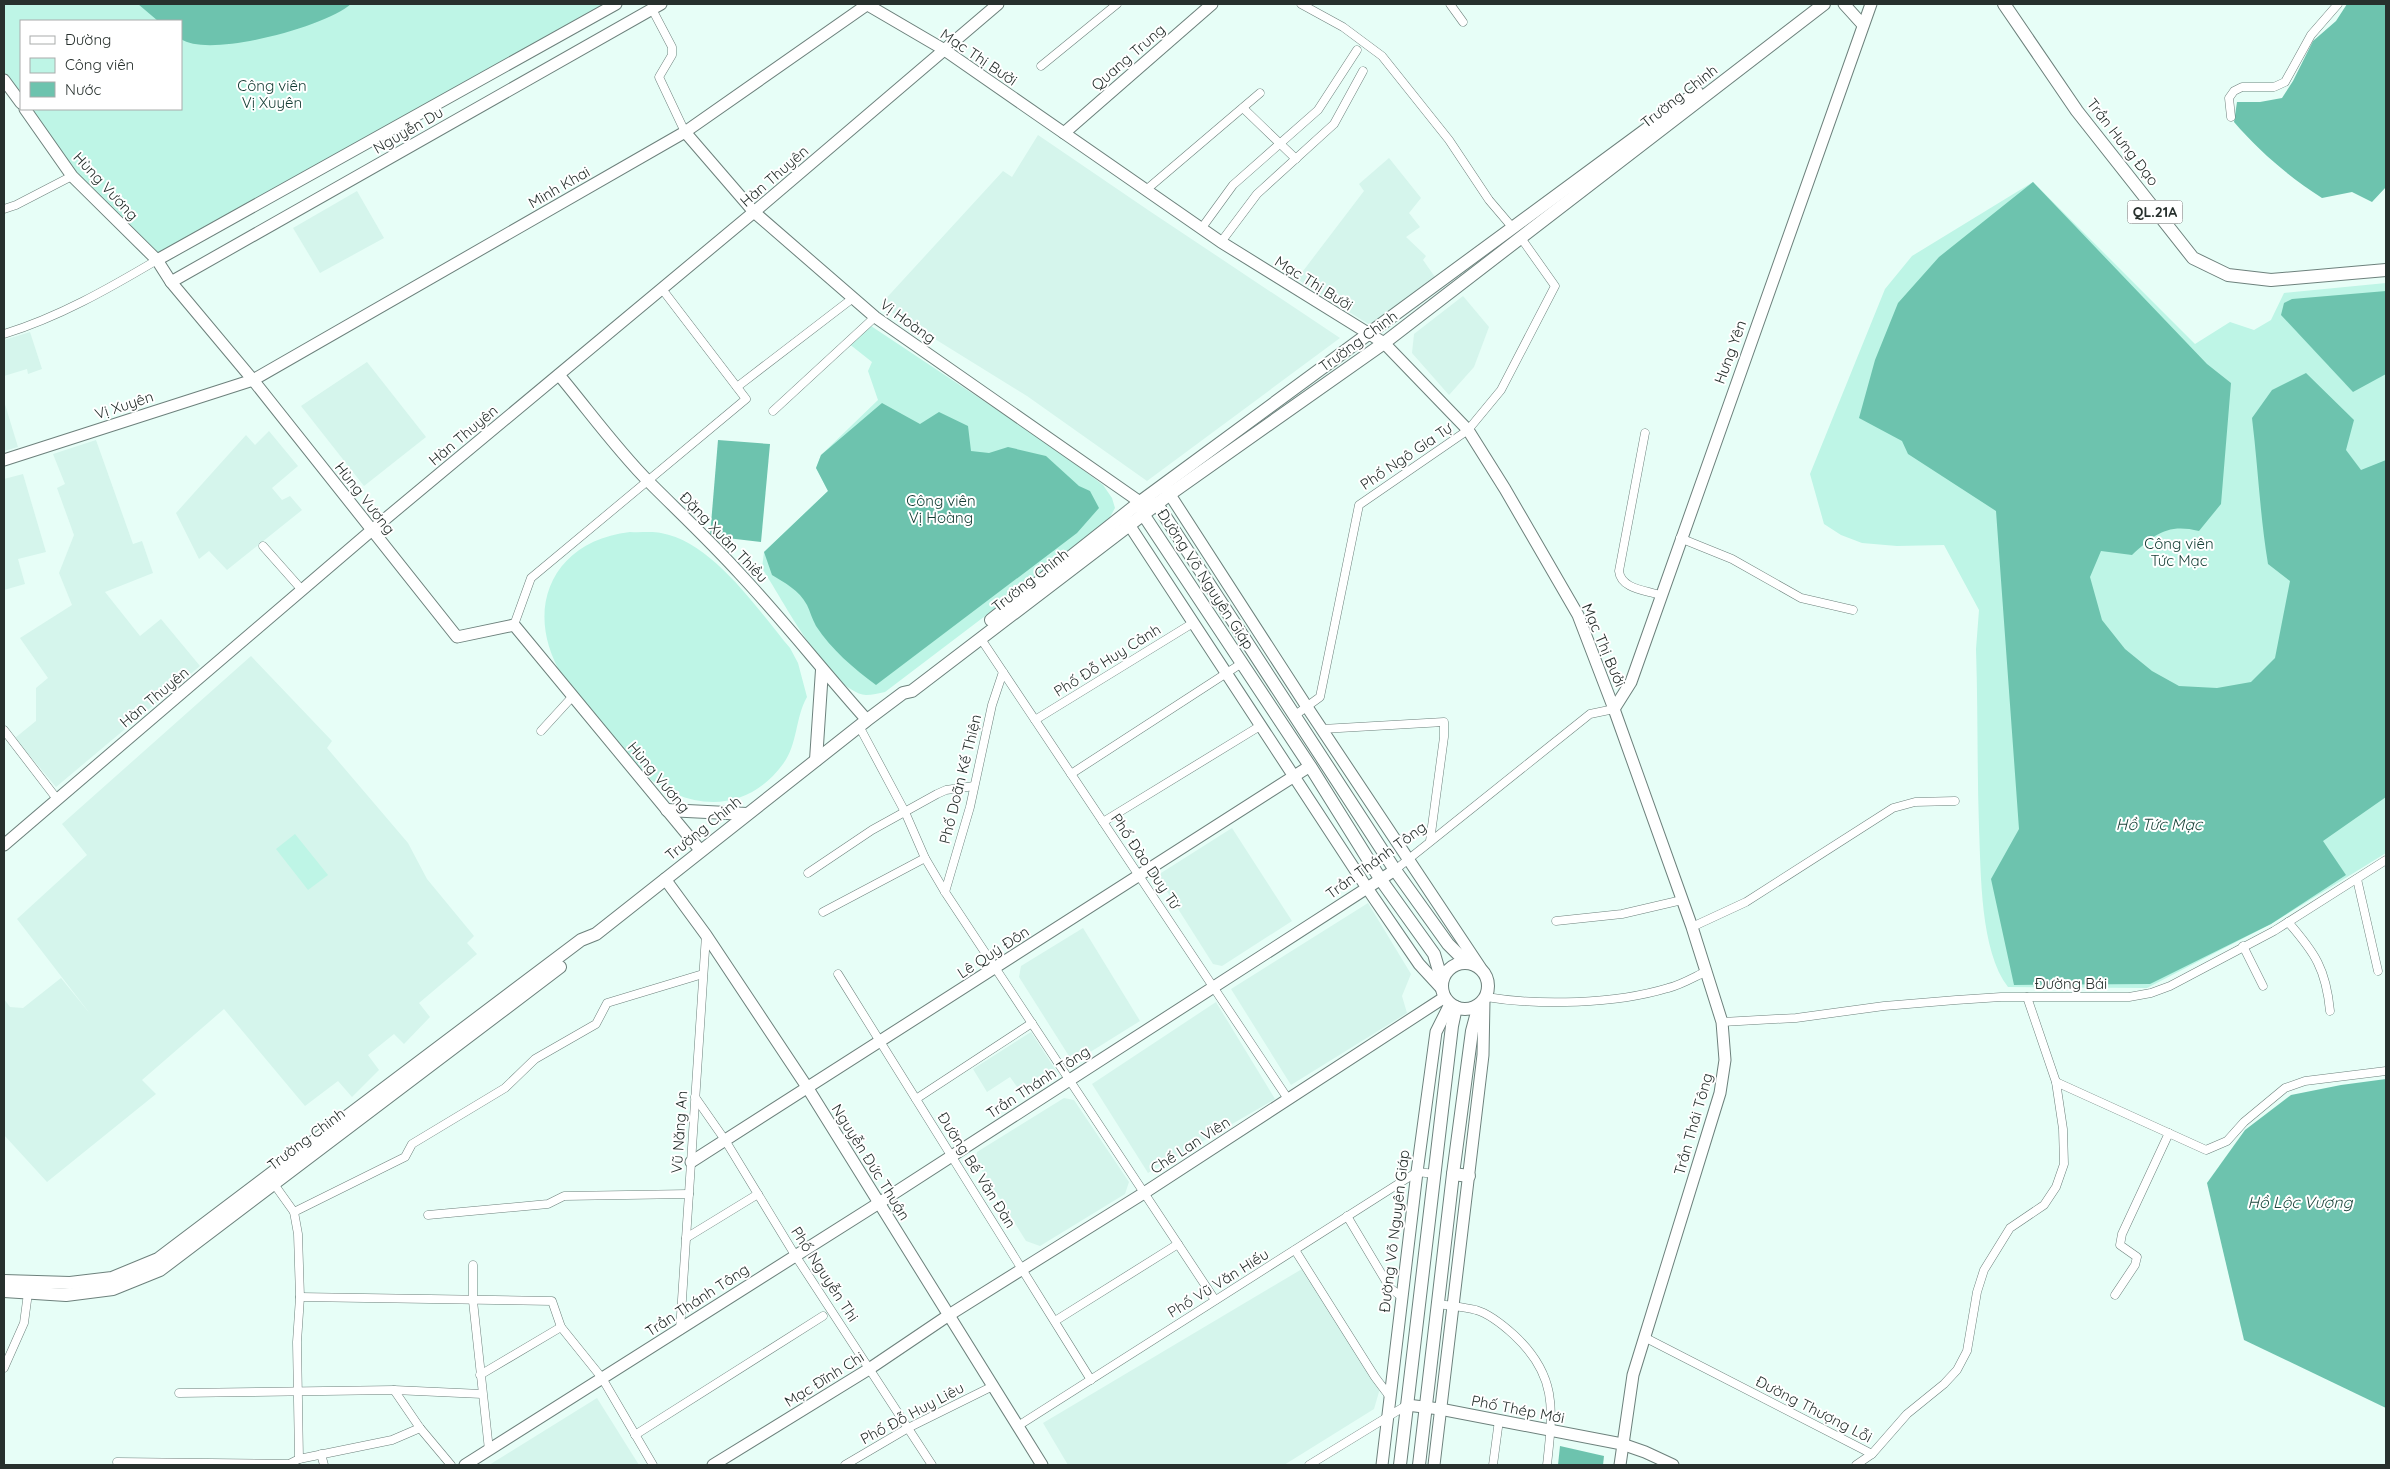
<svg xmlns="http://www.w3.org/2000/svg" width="2390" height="1469" font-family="Quicksand,sans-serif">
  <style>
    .built { fill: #d5f5ec }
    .green { fill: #bef5e6 }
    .water { fill: #6dc3ae }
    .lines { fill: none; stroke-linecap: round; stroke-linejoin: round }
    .street-casing { stroke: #6d817c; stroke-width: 9 }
    .secondary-casing { stroke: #6d817c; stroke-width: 13 }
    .primary-casing { stroke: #6d817c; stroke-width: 14 }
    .street { stroke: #fff; stroke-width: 8 }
    .secondary { stroke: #fff; stroke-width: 11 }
    .primary { stroke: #fff; stroke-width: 12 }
    .labels { text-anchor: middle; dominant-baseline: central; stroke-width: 4; stroke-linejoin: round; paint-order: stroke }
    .shield { fill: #fff; stroke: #686e6c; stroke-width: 1 }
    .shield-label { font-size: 14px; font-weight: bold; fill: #27302d }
    .street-label { font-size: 15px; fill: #27302d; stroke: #fff }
    .park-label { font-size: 15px; fill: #113a31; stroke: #fff }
    .water-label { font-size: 16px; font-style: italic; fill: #1f463d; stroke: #fff }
  </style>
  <rect width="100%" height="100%" fill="#e7fef7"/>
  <g class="built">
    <polygon points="1038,135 1148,210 1340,338 1147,481 1027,396 880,305 1003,171 1012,177"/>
    <polygon points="1389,158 1421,198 1409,213 1420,227 1406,237 1426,256 1423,260 1435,277 1373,327 1297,279 1364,191 1359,184"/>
    <polygon points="357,191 384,238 320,273 293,228"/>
    <polygon points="1463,296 1489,327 1474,367 1449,395 1412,353 1414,334"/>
    <polygon points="30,332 42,369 28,374 27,369 4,376 4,340"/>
    <polygon points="367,362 426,437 364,486 301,406"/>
    <polygon points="4,401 18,447 4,451"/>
    <polygon points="269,431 298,466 272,488 282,500 290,496 302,510 227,570 209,551 199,559 176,513 246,435 255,445"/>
    <polygon points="96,440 133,544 142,541 153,573 105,592 140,636 161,619 200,666 56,787 15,738 36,721 36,688 48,678 20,638 72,605 59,573 74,535 57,488 65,484 53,454"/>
    <polygon points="23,474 46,552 18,559 25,584 4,590 4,479"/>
    <polygon points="251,656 332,741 327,748 408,843 427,879 474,936 467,943 477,954 419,1003 430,1017 404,1044 394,1034 368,1055 379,1070 352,1097 338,1081 305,1106 224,1009 142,1080 156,1094 47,1182 4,1135 4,999 10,1007 23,1008 61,978 91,1015 17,919 87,855 62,824"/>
    <polygon points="1232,828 1292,921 1222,966 1213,964 1161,882 1161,873"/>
    <polygon points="1368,903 1411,974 1402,996 1407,1013 1291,1085 1231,989"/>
    <polygon points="1083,928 1140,1021 1079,1059 1069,1056 1019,977 1021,966"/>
    <polygon points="1216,1002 1275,1099 1148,1173 1092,1084"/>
    <polygon points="1031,1032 1057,1072 1022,1094 1010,1077 987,1092 973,1069"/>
    <polygon points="1064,1098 1074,1100 1129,1182 1125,1194 1040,1246 1026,1241 976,1161 977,1152"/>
    <polygon points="1307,1266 1381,1385 1374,1409 1284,1465 1068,1465 1043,1423"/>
    <polygon points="597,1398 639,1465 489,1465"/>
  </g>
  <g class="green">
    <polygon points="4,4 616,4 157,260 72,176 25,109 181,109 181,21 21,21 21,103 4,80"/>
    <path d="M2033 182 2195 344 2230 322 2254 330 2271 320 2284 293 2386 283V853L2271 924 2147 988 2008 987C1980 951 1981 873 1979 828 1977 768 1978 709 1976 649L1979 610 1944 545 1897 546 1862 543 1841 535 1824 524 1810 474 1885 289 1912 256Z"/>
    <path d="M871 326 1050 445 1103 485 1112 498 1115 508 1106 524 885 692C879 693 872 695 866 695 830 692 781 597 762 568L764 552 828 491 816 468 821 455 878 400 868 371 872 362 848 343Z"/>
    <path d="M630 532C640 533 651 531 661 533 713 542 758 610 790 648L798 663 807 697C795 718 798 744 783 764 745 816 685 811 640 771 630 763 622 750 613 739 597 719 580 698 563 677 522 611 551 541 630 532Z"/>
    <polygon points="295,834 328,875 308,890 276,849"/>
  </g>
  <g class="water">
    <path d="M138 4H351C327 26 209 59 181 39V21H158Z"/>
    <path d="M2347 4H2386V187L2372 202 2352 192 2322 198C2288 176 2260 152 2234 122L2237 102H2260L2282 98 2293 81 2313 41 2336 21Z"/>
    <path d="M2033 182 2207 364 2231 383 2221 504 2199 531C2167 523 2154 535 2132 555L2101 551 2090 577 2102 620 2125 649 2152 671 2179 686 2217 688 2251 682 2275 658 2290 581 2268 564C2260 516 2258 467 2252 418L2272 390 2306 373 2354 420 2346 450 2361 470 2386 460V797L2323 841 2346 875 2271 924 2150 984 2014 985 1991 879 2019 829 1996 511 1908 454 1902 441 1859 418 1875 360 1898 303 1939 257Z"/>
    <polygon points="2386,291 2386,374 2353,392 2281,315 2284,303 2292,299"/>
    <path d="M882 403 920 424 939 412 968 426 971 451 989 453 1008 447 1046 456 1079 486 1090 491 1099 508 1077 533 876 685C854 669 831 649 816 626 812 619 810 611 807 605 799 590 785 583 772 575L764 552 828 491 816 468 821 455Z"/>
    <polygon points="718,440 770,444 761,542 710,536"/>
    <polygon points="2386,1079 2386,1408 2244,1340 2207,1183 2245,1130 2291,1095 2341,1085"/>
    <polygon points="1560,1446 1604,1456 1603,1465 1558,1465"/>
  </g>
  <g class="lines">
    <defs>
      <g id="street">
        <polyline points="1301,4 1343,27 1382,56 1449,140 1489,200 1512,227"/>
        <polyline points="1450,4 1463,22"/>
        <polyline points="652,9 672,47 672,55 659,77 685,132"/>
        <polyline points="1041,66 1117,4"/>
        <polyline points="1243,108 1296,159"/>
        <polyline points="2231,117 2229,98 2234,91 2242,87 2274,87 2285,82 2311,35 2338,4"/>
        <polyline points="1146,190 1260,93"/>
        <polyline points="4,209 16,205 72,176"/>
        <polyline points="1201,229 1233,185 1318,110 1357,50"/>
        <polyline points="1221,242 1257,194 1334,124 1363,71"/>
        <path d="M4 334C59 317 108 289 157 260"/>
        <polyline points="737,387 853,298"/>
        <polyline points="773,411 875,317"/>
        <path d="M1645 433 1619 571C1621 589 1645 590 1660 595"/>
        <polyline points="1680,538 1732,559 1801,598 1853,610"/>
        <polyline points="263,546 302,590"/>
        <polyline points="514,625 531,578 746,399 662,289"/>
        <polyline points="981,639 1288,1099"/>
        <polyline points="1294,716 1320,697 1359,505 1468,430 1501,390 1555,286 1521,238"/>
        <polyline points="1035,720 1193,623"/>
        <polyline points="859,726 905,812 925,858 945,892 1215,1300"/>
        <polyline points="1322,729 1444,722 1444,737 1430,841"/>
        <polyline points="4,730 57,799"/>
        <polyline points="541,731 573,696"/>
        <polyline points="1071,774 1242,663"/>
        <polyline points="1103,822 1260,726"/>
        <polyline points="1395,870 1590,714 1614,709"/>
        <polyline points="808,873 872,830 937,794 946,790 974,786"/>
        <polyline points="2357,879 2378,971"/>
        <polyline points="945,892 970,807 992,705 1003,672"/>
        <polyline points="823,912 925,858"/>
        <polyline points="1556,921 1622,914 1682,900"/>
        <path d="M2288 922C2315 953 2326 969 2330 1011"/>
        <polyline points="1692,927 1746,902 1893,808 1915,802 1955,801"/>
        <polyline points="2243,946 2263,986"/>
        <polyline points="838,974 1091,1380"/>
        <path d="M1486 997C1540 1006 1615 1004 1668 988 1681 985 1694 977 1707 971"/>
        <polyline points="1722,1022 1796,1018 1884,1006 1956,1000 2001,997 2129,997 2151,993 2170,986 2274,931 2386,860"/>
        <polyline points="2056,1082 2206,1150 2227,1141 2244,1122 2285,1088 2305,1081 2386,1071"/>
        <polyline points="695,1097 725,1140 795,1255 932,1465"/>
        <polyline points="916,1099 1032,1023"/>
        <polyline points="274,1184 294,1212 298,1234 300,1297 297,1342 299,1459"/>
        <polyline points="294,1212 405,1157 412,1144 505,1088 535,1059 596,1024 607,1003 703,974"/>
        <polyline points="428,1215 548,1204 564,1196 689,1194"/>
        <polyline points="1347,1216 1390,1288 1402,1297"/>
        <polyline points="686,1238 758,1194"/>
        <polyline points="1295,1250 1375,1377 1390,1397"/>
        <polyline points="473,1265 473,1301 489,1450"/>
        <polyline points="2115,1295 2135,1265 2137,1257 2120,1245 2122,1234 2169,1133"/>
        <polyline points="300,1297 552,1301 561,1327"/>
        <path d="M1438 1304C1450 1306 1464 1307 1476 1310 1490 1314 1503 1325 1514 1335 1558 1376 1553 1410 1547 1465"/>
        <polyline points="1055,1321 1178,1244"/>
        <polyline points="680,1330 706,935"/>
        <polyline points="1644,1337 1872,1454"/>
        <polyline points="4,1368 24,1323 28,1293"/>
        <polyline points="480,1375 561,1327 602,1378 653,1465"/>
        <polyline points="394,1390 420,1428 451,1465"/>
        <polyline points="179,1393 394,1390 482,1394"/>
        <polyline points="1018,1426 1417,1172 1435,1174"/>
        <polyline points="635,1435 823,1316"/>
        <polyline points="321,1454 324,1465"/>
        <polyline points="117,1462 289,1464 299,1459 392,1440 420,1428"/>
        <polyline points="845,1465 908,1428 991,1387"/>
        <polyline points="1309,1465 1407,1405"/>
        <polyline points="1493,1465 1499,1420"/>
        <polyline points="1856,1465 1872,1454 1907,1414 1944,1384 1957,1370 1967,1351 1977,1292 1984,1270 2010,1228 2044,1205 2056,1187 2064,1164 2063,1129 2056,1082 2027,997"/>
      </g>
      <g id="secondary">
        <polyline points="866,4 943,49 1221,242 1384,343 1468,430 1505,489 1578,615 1614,709 1692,927 1722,1022 1725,1060 1720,1093 1633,1375 1620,1465"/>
        <polyline points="1844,4 1863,25"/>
        <polyline points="4,80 21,103"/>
        <polyline points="25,109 72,176 157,260 171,282 253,380 457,637 514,625 700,850"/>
        <polyline points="685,132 754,212 875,317 1140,502"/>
        <polyline points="1064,133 1212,4"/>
        <polyline points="157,260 616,4"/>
        <polyline points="171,282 661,4"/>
        <path d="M559 375C589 411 617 450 649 482 680 513 711 542 740 574 784 621 824 672 867 720"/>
        <polyline points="4,460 253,380 685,132 868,4"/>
        <polyline points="1165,487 1307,707 1480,967"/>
        <polyline points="1124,517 1367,888 1419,964 1442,989"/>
        <polyline points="1614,709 1631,682 1871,4"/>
        <polyline points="4,845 372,530 754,212 998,4"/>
        <polyline points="665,879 706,935 807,1087 1042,1465"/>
        <polyline points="691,1162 1310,766"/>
        <polyline points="1407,1405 1440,1409 1622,1444 1645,1452 1673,1465"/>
        <polyline points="465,1465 879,1203 1395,870"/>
        <polyline points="713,1465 869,1369 949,1315 1144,1193 1445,997"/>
        <polyline points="1382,1465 1417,1172 1436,1032 1450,1004"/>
        <polyline points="1434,1465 1483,1055 1484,1000"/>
      </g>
      <g id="primary">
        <polyline points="2004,4 2077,111 2193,258 2228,275 2271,280 2386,270"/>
        <polyline points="991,620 1140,502 1697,92"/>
        <polyline points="816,760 822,670"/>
        <polyline points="667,810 747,814"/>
        <circle cx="1465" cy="986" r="23"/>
        <polyline points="1442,981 1434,954 1381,880 1310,766 1143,514 1140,502 1157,504 1395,870 1448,944 1458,954 1473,963"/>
        <polyline points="1453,1174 1469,1176"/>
        <polyline points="4,1281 70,1283 112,1278 158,1259 581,940 596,934 867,720 903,693 912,691 1170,494 1384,343 1824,4"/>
        <polyline points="4,1291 66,1295 113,1289 160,1270 560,967"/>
        <polyline points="1400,1465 1452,1026 1456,1007"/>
        <polyline points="1419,1465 1453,1174 1472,1031 1479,1005"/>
      </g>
    </defs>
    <use href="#street" class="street-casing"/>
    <use href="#secondary" class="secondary-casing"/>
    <use href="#primary" class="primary-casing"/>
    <use href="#street" class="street"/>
    <use href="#secondary" class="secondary"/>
    <use href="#primary" class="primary"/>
  </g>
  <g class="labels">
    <rect class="shield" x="2127.5" y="200.5" width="55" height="23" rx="4"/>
    <g class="shield-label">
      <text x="2155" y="212">QL.21A</text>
    </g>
    <g class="street-label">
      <text transform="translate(979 57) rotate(34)">Mạc Thị Bưởi</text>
      <text transform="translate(1128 57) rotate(-41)">Quang Trung</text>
      <text transform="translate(1679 96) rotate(-38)">Trường Chinh</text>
      <text transform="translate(408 130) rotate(-30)">Nguyễn Du</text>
      <text transform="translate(2123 142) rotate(52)">Trần Hưng Đạo</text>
      <text transform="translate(774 176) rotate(-41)">Hàn Thuyên</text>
      <text transform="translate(106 186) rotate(47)">Hùng Vương</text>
      <text transform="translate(559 187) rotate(-30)">Minh Khai</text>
      <text transform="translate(1314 283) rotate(32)">Mạc Thị Bưởi</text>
      <text transform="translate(908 321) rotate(36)">Vị Hoàng</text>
      <text transform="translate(1358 341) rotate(-36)">Trường Chinh</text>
      <text transform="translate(1730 352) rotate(-70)">Hưng Yên</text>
      <text transform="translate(124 405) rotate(-18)">Vị Xuyên</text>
      <text transform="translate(463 435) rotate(-40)">Hàn Thuyên</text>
      <text transform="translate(1406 456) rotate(-34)">Phố Ngô Gia Tự</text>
      <text transform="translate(365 498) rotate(52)">Hùng Vương</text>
      <text transform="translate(724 537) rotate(46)">Đặng Xuân Thiều</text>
      <text transform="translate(1206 579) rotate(57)">Đường Võ Nguyên Giáp</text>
      <text transform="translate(1030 580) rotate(-38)">Trường Chinh</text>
      <text transform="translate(1604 645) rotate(67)">Mạc Thị Bưởi</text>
      <text transform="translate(1107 660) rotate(-32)">Phố Đỗ Huy Cảnh</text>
      <text transform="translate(154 697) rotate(-40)">Hàn Thuyên</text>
      <text transform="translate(659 777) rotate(50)">Hùng Vương</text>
      <text transform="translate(960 779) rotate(-76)">Phố Doãn Kế Thiện</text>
      <text transform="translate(703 828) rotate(-39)">Trường Chinh</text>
      <text transform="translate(1376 860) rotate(-36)">Trần Thánh Tông</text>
      <text transform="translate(1146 861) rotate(56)">Phố Đào Duy Từ</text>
      <text transform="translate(993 952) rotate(-33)">Lê Quý Đôn</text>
      <text x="2071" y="983">Đường Bái</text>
      <text transform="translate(1038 1082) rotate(-33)">Trần Thánh Tông</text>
      <text transform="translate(1693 1124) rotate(-74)">Trần Thái Tông</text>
      <text transform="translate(679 1132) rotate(-86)">Vũ Năng An</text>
      <text transform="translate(306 1139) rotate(-37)">Trường Chinh</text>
      <text transform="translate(1190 1145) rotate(-33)">Chế Lan Viên</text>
      <text transform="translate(871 1162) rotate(58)">Nguyễn Đức Thuận</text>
      <text transform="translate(977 1170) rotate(58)">Đường Bế Văn Đàn</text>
      <text transform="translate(1394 1231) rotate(-83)">Đường Võ Nguyên Giáp</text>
      <text transform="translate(825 1274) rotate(57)">Phố Nguyễn Thi</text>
      <text transform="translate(1218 1283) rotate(-32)">Phố Vũ Văn Hiếu</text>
      <text transform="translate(697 1300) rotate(-33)">Trần Thánh Tông</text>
      <text transform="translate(824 1379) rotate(-32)">Mạc Đĩnh Chi</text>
      <text transform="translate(1518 1409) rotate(11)">Phố Thép Mới</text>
      <text transform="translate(1814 1409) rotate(27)">Đường Thượng Lỗi</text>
      <text transform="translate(912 1413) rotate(-28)">Phố Đỗ Huy Liêu</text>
    </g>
    <g class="park-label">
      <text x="272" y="85">Công viên<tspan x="272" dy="17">Vị Xuyên</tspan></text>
      <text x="941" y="500">Công viên<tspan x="941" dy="17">Vị Hoàng</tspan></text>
      <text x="2179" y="543">Công viên<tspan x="2179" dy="17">Tức Mạc</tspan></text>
    </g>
    <g class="water-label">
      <text x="2159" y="824">Hồ Tức Mạc</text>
      <text x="2300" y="1202">Hồ Lộc Vượng</text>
    </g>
  </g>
  <rect width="2390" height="1469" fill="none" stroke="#27302d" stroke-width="10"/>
  <rect x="20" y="20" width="162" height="90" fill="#ffffff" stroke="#a9acab"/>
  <rect x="30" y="36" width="25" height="8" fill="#ffffff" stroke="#a9acab"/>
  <text x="65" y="45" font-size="15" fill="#27302d">Đường</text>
  <rect x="30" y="58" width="25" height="15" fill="#bef5e6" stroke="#a9acab"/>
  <text x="65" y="70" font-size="15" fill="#27302d">Công viên</text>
  <rect x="30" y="82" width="25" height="15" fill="#6dc3ae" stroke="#a9acab"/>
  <text x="65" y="95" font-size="15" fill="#27302d">Nước</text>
</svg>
